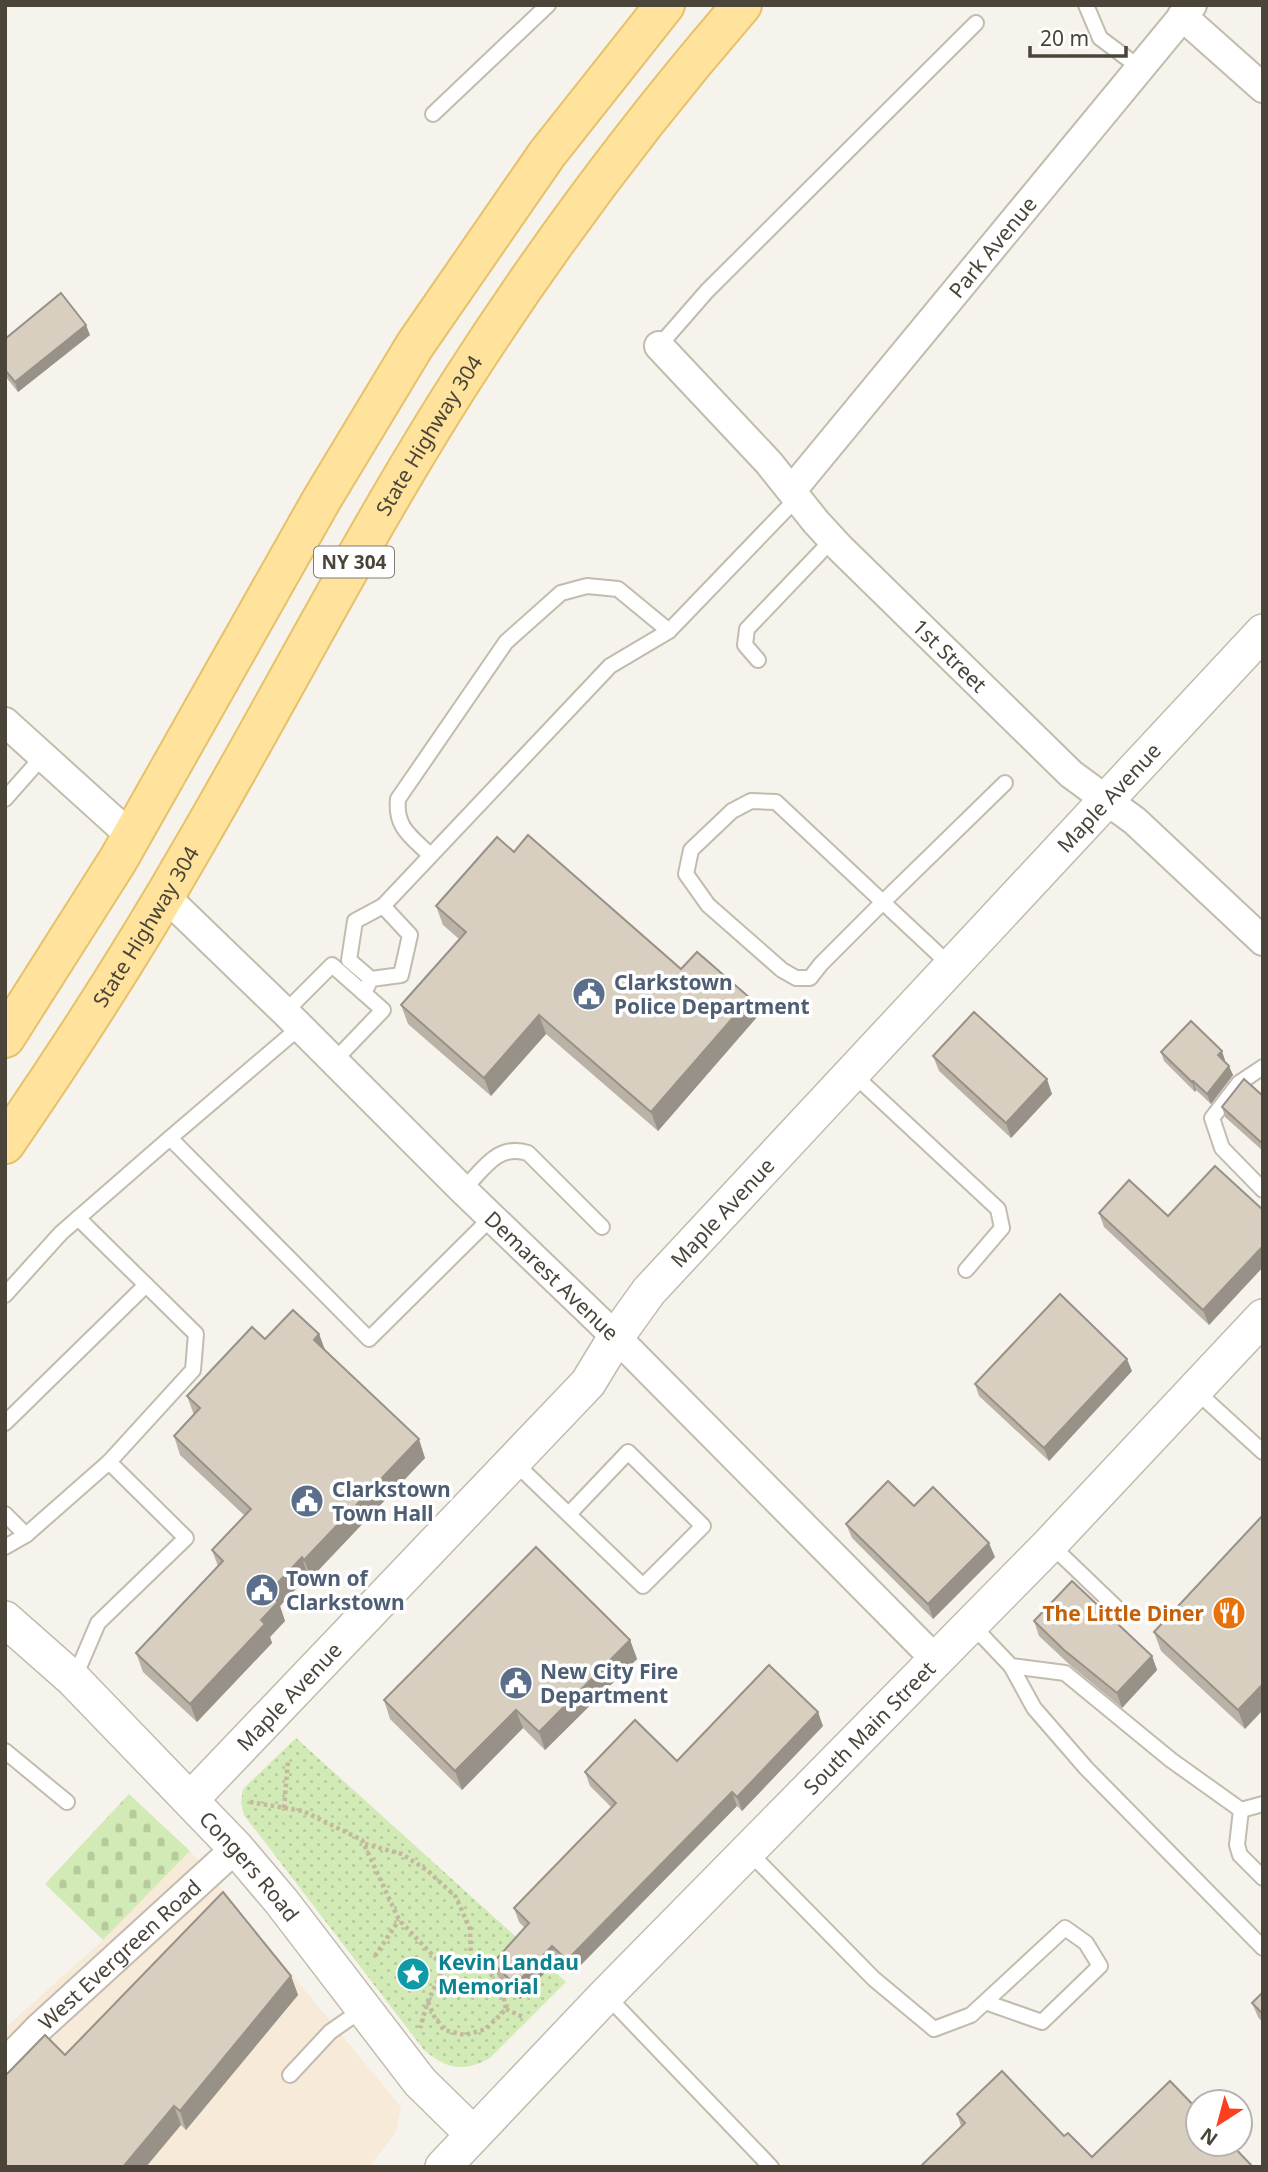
<svg xmlns="http://www.w3.org/2000/svg" width="1268" height="2172" font-family="'Noto Sans',sans-serif">
  <style>
    .commercial { fill: #f7ead8 }
    .cemetery { fill: url(#cemetery-stones) }
    .park { fill: url(#park-dots) }
    .lines { fill: none; stroke-linecap: round; stroke-linejoin: round }
    .service-casing { stroke: #c2bbae; stroke-width: 18 }
    .minor-casing { stroke: #c2bbae; stroke-width: 32 }
    .tertiary-casing { stroke: #c2bbae; stroke-width: 38 }
    .primary-casing { stroke: #e6c16a; stroke-width: 42 }
    .path { stroke: #c4b79f; stroke-width: 4.5; stroke-dasharray: 3.5 3.5; stroke-linecap: butt }
    .service { stroke: #fff; stroke-width: 14 }
    .minor { stroke: #fff; stroke-width: 28 }
    .tertiary { stroke: #fff; stroke-width: 35 }
    .primary { stroke: #ffe39c; stroke-width: 38 }
    .wall { fill: #bab2a6 }
    .shaded-wall { fill: #979187 }
    .building { fill: #d8cfc1; stroke: #979187; stroke-width: 2 }
    .labels { text-anchor: middle; dominant-baseline: central; stroke-width: 7; stroke-linejoin: round; paint-order: stroke }
    .shield { fill: #fff; stroke: #817c74; stroke-width: 2 }
    .shield-label { font-size: 19px; font-weight: bold; fill: #4b4439 }
    .street-label { font-size: 21px; fill: #4b4439; stroke: #fff }
    .service-label { font-size: 21px; font-weight: bold; fill: #4e5e75; stroke: #fff; text-anchor: start }
    .food-label { font-size: 21px; font-weight: bold; fill: #c56008; stroke: #fff; text-anchor: end }
    .culture-label { font-size: 21px; font-weight: bold; fill: #0d838f; stroke: #fff; text-anchor: start }
  </style>
  <defs>
    <pattern id="cemetery-stones" width="16" height="16" patternUnits="userSpaceOnUse" patternTransform="scale(1.75)"><rect width="16" height="16" fill="#d2eab5"/><path d="M2 7V4a2 2 0 0 1 4 0v3zM10 15v-3a2 2 0 0 1 4 0v3z" fill="#b6ca9c"/></pattern>
    <pattern id="park-dots" width="8" height="8" patternUnits="userSpaceOnUse" patternTransform="scale(1.75)"><rect width="8" height="8" fill="#d2eab5"/><path d="M2 2h.1M6 6h.1" fill="none" stroke="#b6ca9c" stroke-width="1.8" stroke-linecap="round"/></pattern>
  </defs>
  <rect width="100%" height="100%" fill="#f6f3ec"/>
  <polygon class="commercial" points="190,1851 401,2107 395,2134 369,2167 5,2167 5,2028 103,1940"/>
  <polygon class="cemetery" points="129,1794 190,1851 103,1940 45,1884"/>
  <path class="park" d="M296 1738 566 1982 490 2058C464 2072 448 2070 424 2050L244 1815 241 1802 243 1789Z"/>
  <g class="lines">
    <defs>
      <g id="service">
        <polyline points="1086,5 1100,38 1140,68"/>
        <polyline points="433,114 548,5"/>
        <polyline points="659,346 707,291 976,23"/>
        <polyline points="758,660 745,645 747,629 832,540"/>
        <polyline points="5,799 43,756"/>
        <path d="M430 855C411 836 395 828 398 799L506 642 561 593 587 586 618 589 669 631"/>
        <polyline points="383,906 610,666 669,631 798,497"/>
        <polyline points="951,966 776,802 751,801 732,811 691,850 686,874 708,905 782,970 796,978 810,978 821,964 883,902 1005,783"/>
        <polyline points="364,993 371,979 401,975 410,935 383,906 355,921 349,960 371,979"/>
        <polyline points="285,1012 332,965 383,1010 334,1061"/>
        <polyline points="300,1027 170,1138 369,1339 491,1218"/>
        <polyline points="1263,1067 1239,1083 1212,1118 1222,1148 1263,1190"/>
        <polyline points="852,1073 998,1209 1002,1228 966,1270"/>
        <path d="M463 1190C483 1170 497 1143 528 1153L602 1227"/>
        <polyline points="78,1218 196,1334 193,1370 109,1462"/>
        <polyline points="5,1295 61,1233 170,1138"/>
        <polyline points="1195,1390 1263,1452"/>
        <polyline points="5,1423 146,1285"/>
        <polyline points="513,1461 643,1586 703,1526 628,1452 569,1514"/>
        <polyline points="5,1514 26,1535"/>
        <polyline points="1050,1544 1123,1614"/>
        <polyline points="5,1547 26,1535 109,1462 186,1538 98,1623 74,1679"/>
        <polyline points="972,1625 1011,1666 1034,1708 1086,1768 1263,1948"/>
        <polyline points="1011,1666 1065,1673 1171,1760 1241,1810"/>
        <polyline points="5,1751 67,1802"/>
        <polyline points="1241,1810 1237,1845 1240,1855 1263,1878"/>
        <polyline points="1241,1810 1263,1804"/>
        <polyline points="748,1851 874,1979 934,2029 971,2015 1065,1928 1086,1943 1100,1966 1042,2022 985,2002"/>
        <polyline points="607,1996 771,2167"/>
        <polyline points="290,2075 330,2032 363,2009"/>
      </g>
      <g id="minor">
        <polyline points="1182,16 1263,88"/>
        <path id="s1" d="M659 346 769 463 816 522 840 548 1071 774 1135 821 1263 941"/>
        <path id="s2" d="M792 490 1192 5"/>
        <polyline points="5,722 132,837"/>
        <path id="s3" d="M165 896 285 1012 463 1190 616 1337 937 1661"/>
        <path id="s4" d="M5 2063 40 2027 236 1848"/>
      </g>
      <g id="tertiary">
        <path id="s5" d="M5 1619 74 1680 236 1848 281 1901 420 2082 473 2134"/>
        <path id="s6" d="M191 1799 588 1383 616 1337 649 1291 1263 632"/>
        <path id="s7" d="M443 2167 606 1995 1050 1544 1263 1317"/>
      </g>
      <g id="primary">
        <polyline points="5,1038 118,860 322,499 415,345 547,154 665,5"/>
        <path id="s8" d="M5 1144C72 1047 136 947 195 844 284 691 365 532 460 383 545 250 639 124 742 5"/>
      </g>
    </defs>
    <use href="#service" class="service-casing"/>
    <use href="#minor" class="minor-casing"/>
    <use href="#tertiary" class="tertiary-casing"/>
    <use href="#primary" class="primary-casing"/>
    <g class="path">
      <polyline points="250,1802 303,1811 362,1840 399,1920 444,1967 428,2001 420,2028"/>
      <polyline points="284,1808 288,1761"/>
      <polyline points="365,1844 402,1854 428,1871 456,1897 470,1929 471,1962 444,1967"/>
      <polyline points="375,1956 399,1920"/>
      <path d="M428 2002 434 2016 444 2030 465 2035 486 2029 506 2009C502 1984 495 1973 471 1962"/>
      <polyline points="506,2009 523,2017"/>
    </g>
    <use href="#service" class="service"/>
    <use href="#minor" class="minor"/>
    <use href="#tertiary" class="tertiary"/>
    <use href="#primary" class="primary"/>
  </g>
  <g class="wall">
    <polygon points="90,335 18,392 5,376 5,339"/>
    <polygon points="514,852 681,969 750,998 757,1017 658,1131 546,1034 491,1096 408,1024 401,1005 459,939 443,925 436,906"/>
    <polygon points="1161,1052 1225,1060 1225,1061 1233,1075 1211,1104 1196,1090 1195,1092 1164,1061"/>
    <polygon points="933,1056 1052,1094 1011,1138 939,1071"/>
    <polygon points="1263,1096 1263,1151 1225,1117 1222,1107"/>
    <polygon points="1263,1210 1263,1267 1209,1325 1104,1227 1099,1213 1168,1216"/>
    <polygon points="319,1334 325,1350 425,1458 311,1578 308,1576 280,1606 285,1621 270,1637 272,1643 197,1722 143,1672 136,1653 218,1566 212,1550 245,1516 180,1455 174,1436 194,1415 187,1396 265,1339"/>
    <polygon points="1132,1371 1049,1461 979,1396 975,1384"/>
    <polygon points="914,1506 995,1557 933,1619 852,1538 846,1524"/>
    <polygon points="1263,1515 1245,1729 1161,1651 1154,1632"/>
    <polygon points="1034,1621 1152,1656 1157,1670 1122,1708 1070,1665 1039,1636"/>
    <polygon points="630,1640 637,1659 545,1750 523,1728 462,1790 390,1719 384,1700"/>
    <polygon points="823,1726 742,1811 737,1806 572,1974 557,1960 520,1999 498,1977 493,1963 525,1928 519,1922 514,1908 612,1808 590,1786 585,1772 677,1761"/>
    <polygon points="291,1976 298,1995 186,2130 181,2125 65,2055"/>
    <polygon points="1263,1992 1263,2023 1258,2017 1252,2003"/>
    <polygon points="957,2114 1064,2136 1092,2157 1253,2167 920,2167 961,2126"/>
  </g>
  <g class="shaded-wall">
    <polygon points="86,325 90,335 18,392 15,382"/>
    <polygon points="750,998 757,1017 658,1131 651,1112"/>
    <polygon points="539,1015 546,1034 491,1096 484,1078"/>
    <polygon points="1222,1051 1225,1060 1221,1065 1218,1055"/>
    <polygon points="1229,1066 1233,1075 1211,1104 1207,1094"/>
    <polygon points="1047,1079 1052,1094 1011,1138 1006,1123"/>
    <polygon points="1193,1081 1196,1090 1195,1092 1192,1082"/>
    <polygon points="1263,1246 1263,1267 1209,1325 1203,1310"/>
    <polygon points="319,1334 326,1353 314,1340"/>
    <polygon points="1127,1359 1132,1371 1049,1461 1044,1448"/>
    <polygon points="419,1439 425,1458 311,1578 304,1560"/>
    <polygon points="989,1543 995,1557 933,1619 928,1604"/>
    <polygon points="302,1557 308,1576 280,1606 285,1621 270,1637 272,1643 197,1722 190,1704 261,1620 269,1592"/>
    <polygon points="630,1640 637,1659 545,1750 539,1732"/>
    <polygon points="1152,1656 1157,1670 1122,1708 1117,1693"/>
    <polygon points="1263,1684 1263,1710 1245,1729 1238,1710"/>
    <polygon points="516,1710 523,1728 462,1790 455,1771"/>
    <polygon points="818,1712 823,1726 742,1811 737,1797"/>
    <polygon points="732,1792 737,1806 572,1974 567,1960"/>
    <polygon points="552,1946 557,1960 520,1999 515,1985"/>
    <polygon points="291,1976 298,1995 186,2130 180,2111"/>
    <polygon points="174,2106 181,2125 146,2167 123,2167"/>
  </g>
  <g class="building">
    <polygon points="61,293 86,325 15,382 5,370 5,339"/>
    <polygon points="528,835 681,969 697,952 750,998 651,1112 539,1015 484,1078 401,1005 466,932 436,906 497,837 514,852"/>
    <polygon points="974,1012 1047,1079 1006,1123 933,1056"/>
    <polygon points="1191,1021 1222,1051 1218,1055 1229,1066 1207,1094 1193,1081 1192,1082 1161,1052"/>
    <polygon points="1244,1079 1263,1096 1263,1144 1222,1107"/>
    <polygon points="1215,1166 1263,1210 1263,1246 1203,1310 1099,1213 1129,1180 1168,1216"/>
    <polygon points="1060,1294 1127,1359 1044,1448 975,1384"/>
    <polygon points="293,1310 319,1334 314,1340 419,1439 304,1560 302,1557 269,1592 278,1602 261,1620 265,1624 190,1704 136,1653 223,1561 212,1550 251,1509 174,1436 200,1408 187,1396 252,1327 265,1339"/>
    <polygon points="888,1481 914,1506 933,1487 989,1543 928,1604 846,1524"/>
    <polygon points="1263,1515 1263,1684 1238,1710 1154,1632"/>
    <polygon points="536,1547 630,1640 539,1732 516,1710 455,1771 384,1700"/>
    <polygon points="1072,1581 1152,1656 1117,1693 1064,1650 1034,1621"/>
    <polygon points="769,1665 818,1712 737,1797 732,1792 567,1960 552,1946 515,1985 493,1963 529,1923 514,1908 616,1803 585,1772 635,1720 677,1761"/>
    <polygon points="223,1892 291,1976 180,2111 174,2106 123,2167 5,2167 5,2076 45,2035 65,2055"/>
    <polygon points="1263,1992 1263,2014 1252,2003"/>
    <polygon points="1002,2071 1064,2136 1068,2133 1092,2157 1170,2081 1198,2110 1198,2144 1231,2144 1253,2167 920,2167 965,2123 957,2114"/>
  </g>
  <defs>
    <symbol id="civic-disc" viewBox="-11 -11 22 22"><circle r="9.5" fill="#5c6f8a" stroke="#fff"/><path d="M-.6-6.5H3V-4.5H.6V-3L4-1V1h2V6H-6V1h2V-1L-.6-3ZM-1.2 2.5V6h2.4V2.5Z" fill="#fff"/></symbol>
    <symbol id="restaurant-disc" viewBox="-11 -11 22 22"><circle r="9.5" fill="#e8710a" stroke="#fff"/><path d="M-5-6h1v4h1v-4h1v4h1v-4h1v5L-1.5 .5V6h-2V.5L-5-1ZM5-6V6H3V1.5H1.5Q1.5-4 5-6Z" fill="#fff"/></symbol>
    <symbol id="sight-disc" viewBox="-11 -11 22 22"><circle r="9.5" fill="#0f9aa8" stroke="#fff"/><path d="M0-6L1.8-2.2L6-1.7L2.9 1.2L3.7 5.4L0 3.3L-3.7 5.4L-2.9 1.2L-6-1.7L-1.8-2.2Z" fill="#fff"/></symbol>
  </defs>
  <g fill-rule="evenodd">
    <use href="#civic-disc" x="570" y="975" width="38" height="38"/>
    <use href="#civic-disc" x="288" y="1482" width="38" height="38"/>
    <use href="#civic-disc" x="243" y="1571" width="38" height="38"/>
    <use href="#restaurant-disc" x="1210" y="1594" width="38" height="38"/>
    <use href="#civic-disc" x="497" y="1664" width="38" height="38"/>
    <use href="#sight-disc" x="394" y="1955" width="38" height="38"/>
  </g>
  <g class="labels">
    <rect class="shield" x="314" y="546.5" width="80" height="31" rx="5"/>
    <g class="shield-label">
      <text x="354" y="562">NY 304</text>
    </g>
    <g class="street-label">
      <text stroke="none"><textPath href="#s2" startOffset="315">Park Avenue</textPath></text>
      <text stroke="none"><textPath href="#s8" startOffset="826">State Highway 304</textPath></text>
      <text stroke="none"><textPath href="#s1" startOffset="425">1st Street</textPath></text>
      <text stroke="none"><textPath href="#s6" startOffset="1360">Maple Avenue</textPath></text>
      <text stroke="none"><textPath href="#s8" startOffset="259">State Highway 304</textPath></text>
      <text stroke="none"><textPath href="#s6" startOffset="793">Maple Avenue</textPath></text>
      <text stroke="none"><textPath href="#s3" startOffset="542">Demarest Avenue</textPath></text>
      <text stroke="none"><textPath href="#s6" startOffset="142">Maple Avenue</textPath></text>
      <text stroke="none"><textPath href="#s7" startOffset="612">South Main Street</textPath></text>
      <text stroke="none"><textPath href="#s5" startOffset="348">Congers Road</textPath></text>
      <text stroke="none"><textPath href="#s4" startOffset="158">West Evergreen Road</textPath></text>
    </g>
    <g class="service-label">
      <text x="614" y="982">Clarkstown<tspan x="614" dy="24">Police Department</tspan></text>
      <text x="332" y="1489">Clarkstown<tspan x="332" dy="24">Town Hall</tspan></text>
      <text x="286" y="1578">Town of<tspan x="286" dy="24">Clarkstown</tspan></text>
      <text x="540" y="1671">New City Fire<tspan x="540" dy="24">Department</tspan></text>
    </g>
    <g class="food-label">
      <text x="1204" y="1613">The Little Diner</text>
    </g>
    <g class="culture-label">
      <text x="438" y="1962">Kevin Landau<tspan x="438" dy="24">Memorial</tspan></text>
    </g>
  </g>
  <rect width="1268" height="2172" fill="none" stroke="#4b4439" stroke-width="14"/>
  <g transform="translate(1219 2123) rotate(216)"><circle r="33" fill="#ffffff" stroke="#b7b4b0" stroke-width="2"/>
  <path d="M0-5L12 26L0 18L-12 26Z" fill="#fc3f1d"/>
  <text y="-10" font-size="19" font-weight="bold" text-anchor="middle" fill="#4b4439">N</text>
  </g>
  <path d="M1030 46v10h96v-10" fill="none" stroke="#4b4439" stroke-width="3.5"/>
  <text x="1040" y="46" font-size="21" fill="#4b4439" stroke="#ffffff" stroke-width="5" paint-order="stroke">20 m</text>
</svg>
